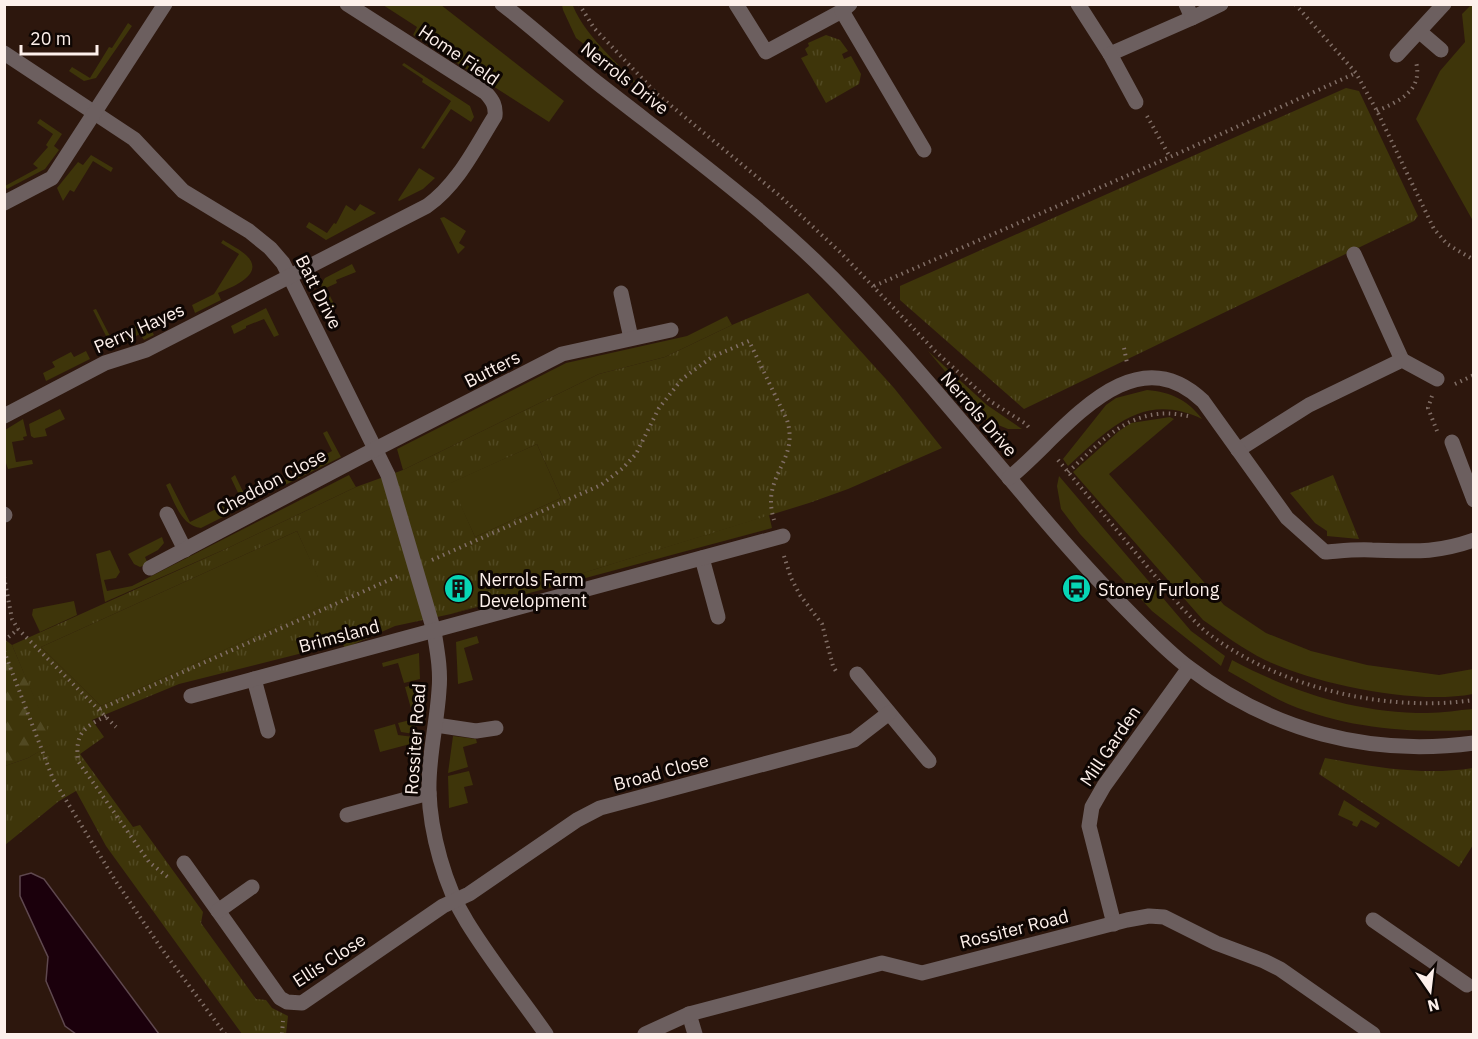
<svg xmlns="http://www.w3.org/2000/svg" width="1478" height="1039" font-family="'IBM Plex Sans',sans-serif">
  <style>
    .green { fill: #3e350a }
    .forest { fill: url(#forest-firs) }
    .park { fill: url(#park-tufts); fill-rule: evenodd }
    .water { fill: #1b000c; stroke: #5f484f; stroke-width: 1.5 }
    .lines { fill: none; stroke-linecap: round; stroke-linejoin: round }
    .path { stroke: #806e66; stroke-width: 4; stroke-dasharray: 1.5 4.5; stroke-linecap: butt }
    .service { stroke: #6c5f5f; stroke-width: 15 }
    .minor { stroke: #6c5f5f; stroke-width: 15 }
    .labels { text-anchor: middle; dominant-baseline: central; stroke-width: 6; stroke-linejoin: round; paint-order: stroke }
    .street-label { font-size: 18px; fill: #fdf0eb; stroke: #0e0603 }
    .poi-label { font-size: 18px; fill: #fdf0eb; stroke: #0e0603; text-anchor: start }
  </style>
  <defs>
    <pattern id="forest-firs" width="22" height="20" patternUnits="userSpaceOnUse" patternTransform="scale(1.5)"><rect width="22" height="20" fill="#3e350a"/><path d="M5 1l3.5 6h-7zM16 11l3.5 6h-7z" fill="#514922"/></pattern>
    <pattern id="park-tufts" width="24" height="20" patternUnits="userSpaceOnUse" patternTransform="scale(1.5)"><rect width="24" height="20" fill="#3e350a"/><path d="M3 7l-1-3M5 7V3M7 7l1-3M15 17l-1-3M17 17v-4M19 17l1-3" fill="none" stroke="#514922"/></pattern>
  </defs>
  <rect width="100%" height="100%" fill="#2d170d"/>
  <g class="green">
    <polygon points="383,5 441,5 564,101 549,122 413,35 417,27"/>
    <path d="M562 5 573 6C587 39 623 68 647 93L576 38 563 10Z"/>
    <polygon points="1471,5 1474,5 1473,221 1416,119 1440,71 1465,42 1462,14"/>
    <polygon points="128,23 132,26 96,78 84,81 69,71 72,67 90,78 109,47 112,48"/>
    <polygon points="404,63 470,106 474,117 471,122 451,109 424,149 421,148 451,101 422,82 423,79 402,65"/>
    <polygon points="40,119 62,134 54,146 59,150 45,169 7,189 5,186 38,168 33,164 48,147 46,145 53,134 37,123"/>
    <polygon points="91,155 113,168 111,172 93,161 74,192 70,190 63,201 57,188 78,162 83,165"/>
    <polygon points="419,168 435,178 423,189 399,201 398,200"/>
    <polygon points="360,204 376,213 326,240 306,227 309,222 327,233 334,223 336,224 346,205 355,211"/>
    <polygon points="444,217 466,231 459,243 465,247 458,254 440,218"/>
    <path d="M223 240C231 245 241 250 247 256 266 275 230 288 218 293L221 300 195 313 192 305 214 294 239 254 221 243Z"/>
    <path d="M352 264 356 272 336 280 337 283 326 288 335 306 329 309C324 299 317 289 325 278Z"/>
    <polygon points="266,308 279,335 274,337 264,319 246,326 246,328 234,334 231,326"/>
    <polygon points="96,309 111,338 146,320 154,335 144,340 140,334 112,348 93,310"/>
    <polygon points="727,316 732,325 665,357 599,374 403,470 397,449 566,363 687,336"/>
    <polygon points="86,351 90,359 46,381 43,373 55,367 52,362 71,352 74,357"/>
    <polygon points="928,351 987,405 1022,429 1008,429 986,420"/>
    <path d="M1147 390C1171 392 1188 400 1202 419 1143 391 1109 429 1068 466L1063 459 1106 405 1116 398Z"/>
    <polygon points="60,409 65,419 45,429 47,436 34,438 31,436 29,424"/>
    <path d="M1170 417 1174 419 1109 474 1224 605 1266 633 1311 651 1367 665 1439 675 1473 669V694C1416 705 1318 685 1265 660 1243 649 1223 634 1203 620L1073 472 1119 431 1131 423Z"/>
    <polygon points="23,419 27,436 23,437 24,440 12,442 16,462 32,460 33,464 8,469 5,460 5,430"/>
    <polygon points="327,431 341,457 271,492 269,488 301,472 300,468 312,461 314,464 321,460 320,457 332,451 323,433"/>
    <polygon points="537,444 561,498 475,537 450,483"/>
    <path d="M235 475 249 504 201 528C181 526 174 501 166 485L170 483 190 522 240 497 231 478Z"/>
    <polygon points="349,475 356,487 230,547 105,602 96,554 110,550 120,572 116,578 104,580 107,591 132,586"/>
    <polygon points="1059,476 1191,631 1225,656 1221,666 1152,611 1080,534 1061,509 1057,486"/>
    <polygon points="769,515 772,528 451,614"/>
    <polygon points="297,531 330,602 101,706 41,647"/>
    <polygon points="162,537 164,543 158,550 145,557 148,564 140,567 134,564 128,554"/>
    <polygon points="74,601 77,615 40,632 32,615 33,609"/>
    <polygon points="477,636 479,643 464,648 473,680 458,684 456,642"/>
    <polygon points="419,653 420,679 404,683 398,663 383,667 382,663"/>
    <path d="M1232 660C1294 693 1357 713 1427 713 1443 713 1458 710 1473 709V730C1410 733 1348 729 1288 704 1268 695 1248 682 1228 671Z"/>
    <polygon points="420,683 414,734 401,732 398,723 414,719 405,687"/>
    <polygon points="395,724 398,735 414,737 414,743 380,752 374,730"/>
    <polygon points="453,736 476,739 477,743 463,747 468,767 448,773"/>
    <polygon points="469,771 473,785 464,787 468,803 449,808 448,776"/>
    <polygon points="1344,800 1380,823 1376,828 1361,820 1357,827 1352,825 1353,822 1338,815"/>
  </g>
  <polygon class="forest" points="4,639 12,645 54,743 28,758 5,766"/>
  <g class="park">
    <polygon points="826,35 840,40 848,51 842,54 844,59 851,56 861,74 859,84 826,103 801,58 808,55 805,49 809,46 808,43"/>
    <polygon points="1346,88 1359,91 1418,216 1414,221 1024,409 900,300 900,286"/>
    <path d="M808 293 894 388 942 448 848 489 809 503 451 614 395 626 345 648 342 643 179 684 92 720 104 737 80 754 133 827 140 825 203 912 201 923 256 999 266 1000 272 1008 288 1016 286 1034H242L106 846 76 791 59 801 5 845V766L28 758 53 743 12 645 230 547 356 487 403 470 599 374 665 357 732 325ZM537 444 561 498 475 537 451 483ZM297 531 329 602 101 706 41 647Z"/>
    <polygon points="1333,475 1359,539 1327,536 1327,531 1315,523 1290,493"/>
    <path d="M1325 758C1374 767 1423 776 1473 768V845L1459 867 1319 774Z"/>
  </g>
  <polygon class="water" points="31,873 44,879 159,1034 76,1034 65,1026 46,981 48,957 20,896 20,876"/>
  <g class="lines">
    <g class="path">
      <polyline points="579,4 594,28 657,94 780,196 841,253 935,351 990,401 1026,424 1031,430"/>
      <polyline points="1295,4 1356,73 1377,111 1434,229 1447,244 1474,260"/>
      <path d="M1377 111C1400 101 1423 90 1416 62"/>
      <polyline points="1147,116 1170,157"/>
      <polyline points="874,286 1170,157 1356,73"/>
      <polyline points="1124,348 1127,363"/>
      <polyline points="1455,384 1474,375"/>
      <polyline points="1432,396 1428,408 1437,431"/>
      <path d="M1058 460 1182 608C1190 616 1197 624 1205 631 1276 687 1385 713 1474 700"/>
      <path d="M1068 472C1105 438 1133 404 1188 416"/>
      <polyline points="784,556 791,578 800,595 822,624 833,666 837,673"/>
      <path d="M432 560 601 485 623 468 636 454 659 408 682 379 712 357 749 341 787 420C800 462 760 475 774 520"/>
      <polyline points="4,577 12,619 18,629 116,727"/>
      <polyline points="4,641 18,629"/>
      <polyline points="4,651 53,779 115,880 161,948 225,1034"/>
      <polyline points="100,709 398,576"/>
      <path d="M106 716C83 728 75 733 78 761L149 862 169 878"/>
      <polyline points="282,1034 283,1021"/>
    </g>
    <g class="service">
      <polyline points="436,725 476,731 496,728"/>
      <polyline points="347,815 429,793"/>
      <polyline points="1373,920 1467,985"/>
    </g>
    <g class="minor">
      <path d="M502 4C536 30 567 59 600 85 687 153 775 216 851 297 911 360 966 427 1022 493 1057 535 1093 576 1132 615 1150 633 1168 652 1188 667 1272 731 1369 757 1474 743"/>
      <polyline points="736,4 766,52 842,11 850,4"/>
      <polyline points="1078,4 1110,54 1192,18 1186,4"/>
      <polyline points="842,11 924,150"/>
      <polyline points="1192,18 1221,4"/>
      <polyline points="1420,32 1441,50"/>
      <path d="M4 53 134 139 183 191 249 231 270 248 283 263 388 475 434 631C437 650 441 670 439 690 437 724 428 757 429 791 430 832 445 887 467 922 491 961 520 997 546 1034"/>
      <polyline points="1110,54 1136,102"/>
      <polyline points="1397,55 1444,4"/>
      <polyline points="4,203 52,178 165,4"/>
      <polyline points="1354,254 1402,360"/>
      <polyline points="621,293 631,338"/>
      <path d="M4 416 105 363 146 350 427 206C458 184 475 148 495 116 496 106 493 101 486 93L347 4"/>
      <polyline points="1452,442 1474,500"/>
      <polyline points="1238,450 1309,405 1402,360 1437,379"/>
      <path d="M1009 478C1061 437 1130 331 1203 401L1287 518 1325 552C1340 551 1356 549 1372 550 1412 551 1434 554 1474 540"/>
      <polyline points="4,514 5,515"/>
      <polyline points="167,514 185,550"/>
      <polyline points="702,558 718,617"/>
      <polyline points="150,568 364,455 562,354 671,330"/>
      <polyline points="857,674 929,761"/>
      <polyline points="254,679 268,731"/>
      <polyline points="191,696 783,536"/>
      <polyline points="184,863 280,998 287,1002 302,1003 443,906 469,894 577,820 600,808 854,740 889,713"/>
      <polyline points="218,911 252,887"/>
      <polyline points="1114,924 1089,826 1092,807 1104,786 1189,668"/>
      <polyline points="689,1014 695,1034"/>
      <polyline points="645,1034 689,1014 882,963 922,973 1127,920 1149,916 1164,917 1216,943 1264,961 1280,969 1373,1034"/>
    </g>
  </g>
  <defs>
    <symbol id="building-disc" viewBox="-11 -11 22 22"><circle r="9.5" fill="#07d5b5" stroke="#0e0603"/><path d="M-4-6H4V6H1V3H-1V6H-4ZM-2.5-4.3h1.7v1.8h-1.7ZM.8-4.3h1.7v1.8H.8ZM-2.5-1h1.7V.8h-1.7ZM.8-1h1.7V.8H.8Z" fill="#111"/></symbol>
    <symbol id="bus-disc" viewBox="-11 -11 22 22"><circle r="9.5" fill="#07d5b5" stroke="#0e0603"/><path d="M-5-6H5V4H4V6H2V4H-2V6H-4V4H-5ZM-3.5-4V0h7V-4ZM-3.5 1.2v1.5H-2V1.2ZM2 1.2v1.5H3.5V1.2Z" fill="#111"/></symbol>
  </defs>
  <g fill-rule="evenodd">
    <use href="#building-disc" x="442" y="572" width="33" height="33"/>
    <use href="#bus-disc" x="1060" y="572" width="33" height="33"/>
  </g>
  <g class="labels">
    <g class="street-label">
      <text transform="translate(459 55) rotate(34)">Home Field</text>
      <text transform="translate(625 78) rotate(38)">Nerrols Drive</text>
      <text transform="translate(319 292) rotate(63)">Batt Drive</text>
      <text transform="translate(139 328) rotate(-24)">Perry Hayes</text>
      <text transform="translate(492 369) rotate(-27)">Butters</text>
      <text transform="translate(979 414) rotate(49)">Nerrols Drive</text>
      <text transform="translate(271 482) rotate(-28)">Cheddon Close</text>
      <text transform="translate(339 636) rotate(-15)">Brimsland</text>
      <text transform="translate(415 739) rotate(-86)">Rossiter Road</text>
      <text transform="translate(1110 746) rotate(-56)">Mill Garden</text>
      <text transform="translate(661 772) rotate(-15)">Broad Close</text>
      <text transform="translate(1014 929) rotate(-14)">Rossiter Road</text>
      <text transform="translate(329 960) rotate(-33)">Ellis Close</text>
    </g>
    <g class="poi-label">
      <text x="479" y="579">Nerrols Farm<tspan x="479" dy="21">Development</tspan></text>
      <text x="1098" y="589">Stoney Furlong</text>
    </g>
  </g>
  <rect width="1478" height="1039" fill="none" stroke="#fdf0eb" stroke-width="12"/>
  <g transform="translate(1430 991) rotate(166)" stroke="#0e0603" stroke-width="4.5" paint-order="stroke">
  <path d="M0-4.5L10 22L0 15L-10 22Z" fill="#fdf0eb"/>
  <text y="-9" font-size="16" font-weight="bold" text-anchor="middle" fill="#fdf0eb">N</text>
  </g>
  <path d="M21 45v9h76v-9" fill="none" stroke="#fdf0eb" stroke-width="3"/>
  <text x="30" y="45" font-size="18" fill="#fdf0eb" stroke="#0e0603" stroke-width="4.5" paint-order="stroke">20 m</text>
</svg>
